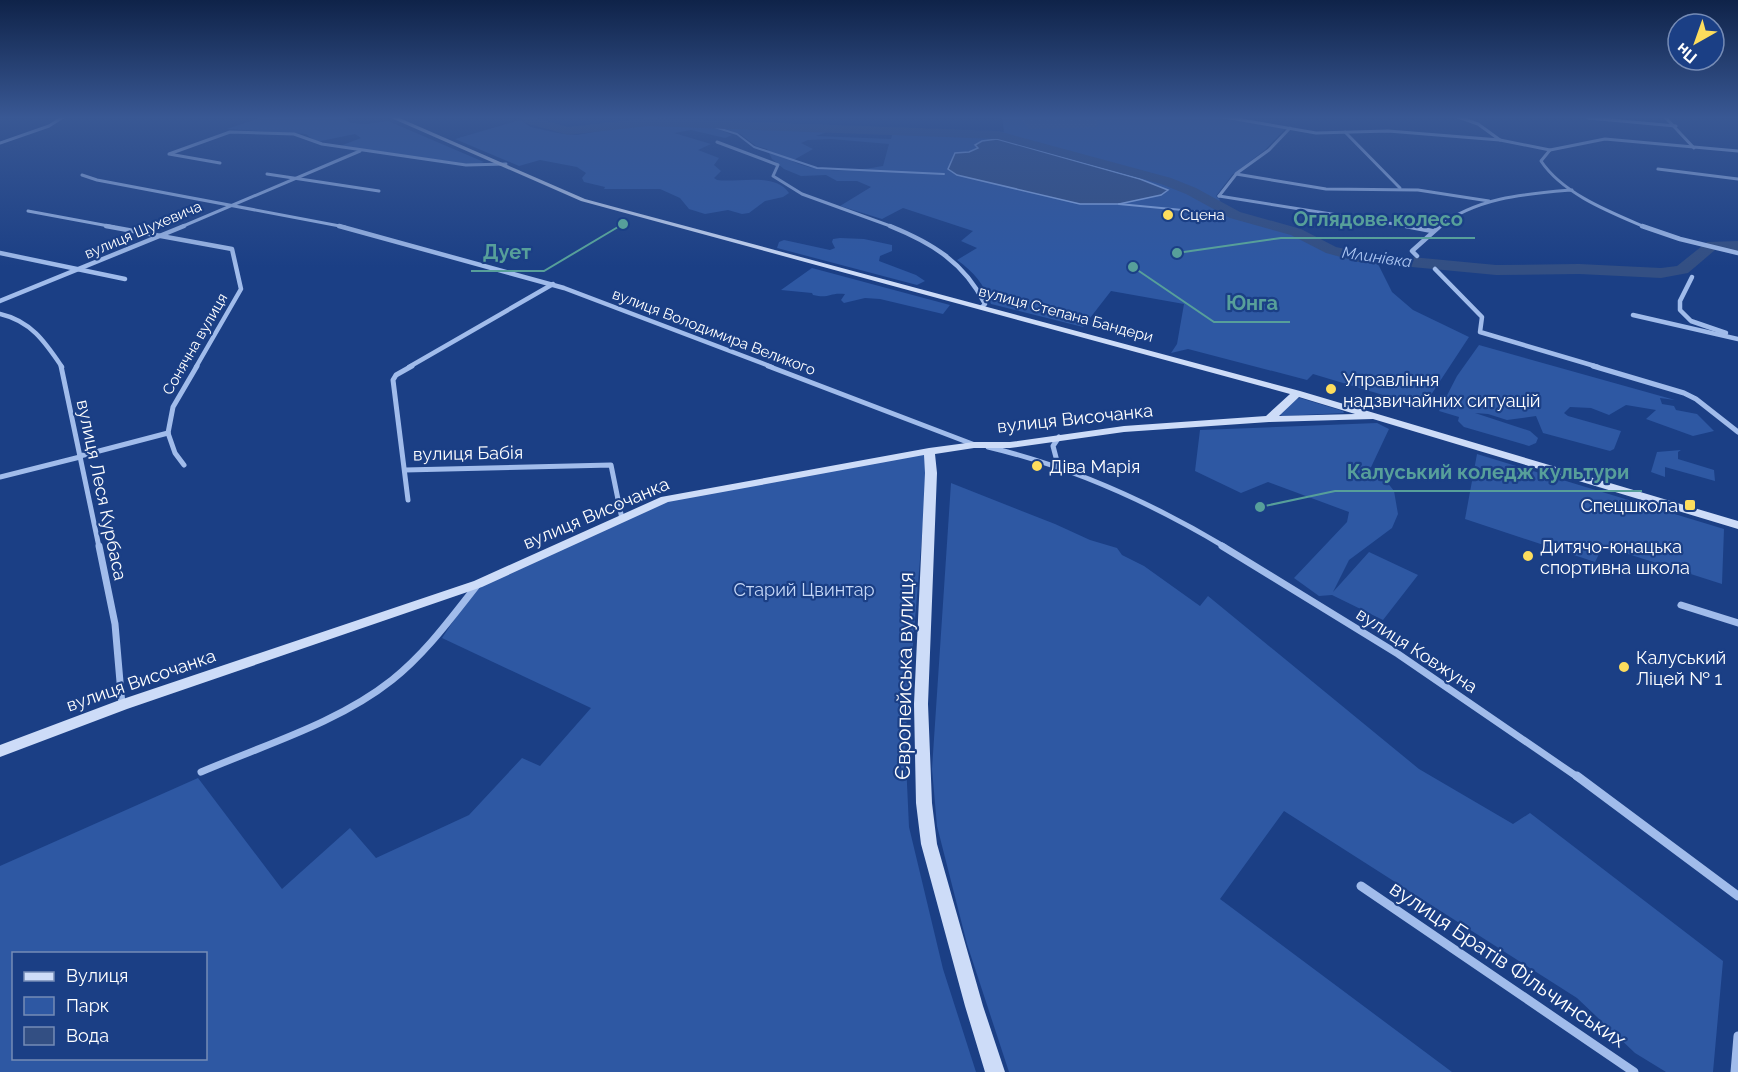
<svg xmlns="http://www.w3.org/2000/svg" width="1738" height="1072" font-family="Raleway,sans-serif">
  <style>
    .green { fill: #2e58a3; fill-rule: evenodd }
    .water { fill: #334f83; stroke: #94b5ee; stroke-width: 1.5 }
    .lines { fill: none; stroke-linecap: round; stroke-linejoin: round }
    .stream { stroke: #94b5ee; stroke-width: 2 }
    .river { fill: #334f83; fill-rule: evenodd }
    .street-far4 { stroke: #a1bceb; stroke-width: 3 }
    .street-far3 { stroke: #a1bceb; stroke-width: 4.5 }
    .street-far2 { stroke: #a1bceb; stroke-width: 5 }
    .street-far1 { stroke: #a1bceb; stroke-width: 7 }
    .street { stroke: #a1bceb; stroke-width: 9 }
    .secondary { fill: #cddcf8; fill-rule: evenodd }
    .wall { fill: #3a5a96 }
    .poi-dot { fill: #fddd5d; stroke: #1b3f85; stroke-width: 2 }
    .labels { text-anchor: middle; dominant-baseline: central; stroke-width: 4.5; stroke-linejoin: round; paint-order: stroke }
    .far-poi-label { font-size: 15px; fill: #fff; stroke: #1b3f85; text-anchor: start }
    .far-street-label { font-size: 15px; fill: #fff; stroke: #1b3f85 }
    .far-water-label { font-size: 16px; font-style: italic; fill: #acc6f3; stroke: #1b3f85 }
    .poi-label { font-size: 18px; fill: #fff; stroke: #1b3f85; text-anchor: start }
    .street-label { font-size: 18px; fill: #fff; stroke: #1b3f85 }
    .park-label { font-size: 18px; fill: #c6d8f8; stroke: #1b3f85 }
    .near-street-label { font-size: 21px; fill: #fff; stroke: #1b3f85 }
    .leader { fill: none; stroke: #579f9a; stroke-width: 2 }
    .callout-dot { fill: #579f9a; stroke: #1b3f85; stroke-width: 2 }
    .callout-label { font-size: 20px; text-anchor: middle; font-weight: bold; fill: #579f9a; stroke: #1b3f85; stroke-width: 4.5; stroke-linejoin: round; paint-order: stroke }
  </style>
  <rect width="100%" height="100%" fill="#1b3f85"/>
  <g class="green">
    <polygon points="263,117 336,117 344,118 351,123 366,124 388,121 484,162 476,165 340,146 361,138 355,134 316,142 306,134 227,129"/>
    <path d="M1002 117H1219L1286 128 1265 150 1232 175 1216 196 1220 200 1218 203 1243 219 1293 233 1326 250 1378 264 1392 292 1413 310 1469 337 1423 407 1313 374 1307 380 1188 349 1171 353 1177 344 1184 304 1111 291 1083 327 991 304C984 284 974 272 957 260L977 248 961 241 973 231 903 208 882 219 840 206 871 187 857 181H837L826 175 801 176 784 169 772 159 767 149 756 146 740 134 726 129 705 124 763 128 772 126 874 129 873 132 867 133 827 132 816 136 891 139 894 128 1004 132ZM831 139 889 144 883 166C856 171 818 174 792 161L813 149 801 143 808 140Z"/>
    <path d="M520 120C524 122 526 125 531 127 540 129 568 136 577 135 626 127 684 112 732 135L725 138 691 130 674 133 711 144 698 150 719 158 714 165 721 171 714 178 717 180C737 183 775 172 789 193L783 197 765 201 749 213 742 214 728 210 705 214 689 209 680 198 660 189H604L605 187 584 182 582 178 586 173 577 167 540 160 519 166 455 139Z"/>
    <polygon points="840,238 864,239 892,245 892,251 880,256 879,261 916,275 925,281 917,285 777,248 779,242 784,240 830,250 835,248 832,242 833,239"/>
    <path d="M812 268 950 305 943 314 880 299 865 298 844 303 841 300 845 294C829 292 830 299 813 295L812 293 781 290Z"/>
    <polygon points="1479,345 1675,400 1660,398 1662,404 1674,406 1676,410 1697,414 1714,431 1693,436 1646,419 1656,410 1626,405 1609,415 1591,408 1570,407 1564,413 1568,416 1621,431 1614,449 1610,451 1543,433 1536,416 1507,420 1488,414 1475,413 1530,431 1538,438 1536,443 1529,446 1464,427 1458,421 1459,417 1439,411 1457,376"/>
    <polygon points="1300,398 1343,411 1344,413 1282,416 1280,414 1295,399"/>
    <polygon points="1377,423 1389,429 1365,480 1374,478 1387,482 1394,491 1398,514 1392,528 1349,560 1333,592 1369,552 1418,575 1383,620 1332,595 1319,596 1294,578 1347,522 1349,512 1268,482 1241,493 1195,471 1200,430"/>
    <polygon points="1681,450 1678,452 1678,459 1714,470 1715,481 1665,467 1665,477 1651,472 1657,452"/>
    <path d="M929 451 905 740 909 827 943 969 976 1072H0V866L198 778 282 889 350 828 376 858 469 815 522 758 540 766 591 708 442 638 478 584 665 499ZM14 954H206V1058H14Z"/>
    <polygon points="1477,454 1724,529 1722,584 1603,546 1595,562 1465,519"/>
    <polygon points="951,483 1055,524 1090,540 1117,548 1122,555 1144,566 1200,606 1208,596 1419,769 1513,824 1530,813 1723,961 1713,1072 1666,1072 1635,1053 1577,998 1284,811 1220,899 1452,1072 1009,1072 967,944 937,826 932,769"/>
  </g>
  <polygon class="water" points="997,139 1140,179 1168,190 1161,195 1119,204 1080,204 957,175 948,169 955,153 969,152 978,148 975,145 982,141"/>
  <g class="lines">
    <g class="stream">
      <polyline points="698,122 737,134 754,147 817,168 944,174"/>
      <polyline points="1119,204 1235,215"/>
    </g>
    <polygon class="river" points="520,117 532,117 568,127 648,118 998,131 1171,178 1196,188 1240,212 1301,229 1336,247 1359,252 1496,265 1579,264 1661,268 1677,266 1707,242 1738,241 1738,251 1715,250 1688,273 1661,278 1579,274 1496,275 1359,262 1326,253 1291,235 1230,218 1186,194 1161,184 998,139 648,126 568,135 526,123"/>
    <g class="street-far4">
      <polyline points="1224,117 1316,133 1388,131 1500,140 1550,150 1605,139 1738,151"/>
      <polyline points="1458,117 1478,124 1500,140"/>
      <polyline points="1665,117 1694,148"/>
      <polyline points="1588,118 1676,126"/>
      <polyline points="1345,132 1400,188"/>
      <polyline points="717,142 778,165 773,176 802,194 893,227"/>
      <polyline points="0,143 49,126 63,117"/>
      <path d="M1550 150 1541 161C1563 194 1610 212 1645 227"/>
      <polyline points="220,163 169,154 230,132 294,134 322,144 466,165 506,164"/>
      <polyline points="1658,169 1738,179"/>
      <polyline points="267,174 379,191"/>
      <polyline points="1236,174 1326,189 1418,190 1489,201"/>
      <polyline points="82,175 97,180 345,227"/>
      <polyline points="1219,196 1413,227"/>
      <polyline points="1219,196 1237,173 1269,150 1290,128"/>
      <polyline points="28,211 114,227"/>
      <polyline points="181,227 360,151"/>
      <path d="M1438 227C1478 197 1524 194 1572 190"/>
    </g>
    <g class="street-far3">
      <polyline points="106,226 232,249 241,289 196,367"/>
      <polyline points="339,226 564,288 772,367"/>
      <path d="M890 226C932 243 964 262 985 304L982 307"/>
      <polyline points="1406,226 1432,231"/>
      <polyline points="1642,226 1680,239 1738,253"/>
      <polyline points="0,253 125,279"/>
      <polyline points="1417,256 1412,251 1440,226"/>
      <polyline points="1435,269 1482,317 1480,332 1598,367"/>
      <polyline points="1692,277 1680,301 1680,310 1691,321 1726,333"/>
      <polyline points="0,301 184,226"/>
      <path d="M0 314C31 321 45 342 62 367"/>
      <polyline points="1633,315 1738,339"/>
      <polyline points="409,367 553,284"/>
    </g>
    <g class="street-far2">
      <polyline points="61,366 99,547"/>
      <polyline points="768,366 975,445"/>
      <polyline points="1593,366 1684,393 1696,399 1738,432"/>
      <polyline points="168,433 173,407 197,366"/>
      <polyline points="168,433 175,453 184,465"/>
      <path d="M988 447C1073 467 1150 502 1225 547"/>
      <polyline points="80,456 168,433"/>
      <polyline points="1058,465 1053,446 1059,437"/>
      <polyline points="405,470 611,465 622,519"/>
      <polyline points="0,477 80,457"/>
      <polyline points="408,500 393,380 396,375 412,366"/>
    </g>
    <g class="street-far1">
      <polyline points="99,546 115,624 122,705"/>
      <polyline points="1222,546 1398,654 1579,778"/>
      <polyline points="1681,605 1738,623"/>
      <path d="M201 772C264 745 338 723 392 680 426 653 451 618 478 584"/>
    </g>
    <g class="street">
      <polyline points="1577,776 1738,896"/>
      <polyline points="1361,886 1634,1072"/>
      <polyline points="1735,1072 1738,1036"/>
    </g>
    <path class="secondary" d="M389 117H397L585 199 622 209 1300 391 1738 521V529L1373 419 1269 422 1124 432 1010 448H974L935 454 937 473 928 704 932 803 937 844 983 1006 1005 1072H985L965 1006 921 844 916 803 914 704 925 473 924 455 668 502 482 587 127 709 0 757V745L117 701 474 581 661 497 929 448 974 442H1010L1124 426 1266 416 1290 394 581 201ZM1299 397 1355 414 1279 416Z"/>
  </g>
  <polygon class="wall" points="1020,117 1098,117 1097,127 1029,129"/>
  <linearGradient id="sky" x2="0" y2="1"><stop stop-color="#0f2349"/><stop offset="0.44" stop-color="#395894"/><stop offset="1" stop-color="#395894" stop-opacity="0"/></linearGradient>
  <rect width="1738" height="267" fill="url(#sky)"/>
  <g class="poi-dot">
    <circle cx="1168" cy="215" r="6"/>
    <circle cx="1331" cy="389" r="6"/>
    <circle cx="1037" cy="466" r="6"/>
    <rect x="1684" y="499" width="12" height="12" rx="3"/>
    <circle cx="1528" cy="556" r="6"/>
    <circle cx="1624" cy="667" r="6"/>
  </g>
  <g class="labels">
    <g class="far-poi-label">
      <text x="1180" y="215">Сцена</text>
    </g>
    <g class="far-street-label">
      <text transform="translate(143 230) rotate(-23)">вулиця Шухевича</text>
      <text transform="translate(1066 314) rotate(15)">вулиця Степана Бандери</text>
      <text transform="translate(714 332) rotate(21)">вулиця Володимира Великого</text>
      <text transform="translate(195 344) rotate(-60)">Сонячна вулиця</text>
    </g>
    <g class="far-water-label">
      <text transform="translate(1377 257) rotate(8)">Млинівка</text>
    </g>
    <g class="poi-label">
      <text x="1343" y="379">Управління<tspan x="1343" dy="21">надзвичайних ситуацій</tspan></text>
      <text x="1049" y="466">Діва Марія</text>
      <text x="1678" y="505" text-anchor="end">Спецшкола</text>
      <text x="1540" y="546">Дитячо-юнацька<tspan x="1540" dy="21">спортивна школа</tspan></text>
      <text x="1636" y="657">Калуський<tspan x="1636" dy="21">Ліцей № 1</tspan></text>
    </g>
    <g class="street-label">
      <text transform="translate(1075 418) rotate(-6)">вулиця Височанка</text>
      <text transform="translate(468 453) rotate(-1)">вулиця Бабія</text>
      <text transform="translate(102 490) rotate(78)">вулиця Леся Курбаса</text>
      <text transform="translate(596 513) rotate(-23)">вулиця Височанка</text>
      <text transform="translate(1417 650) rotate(33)">вулиця Ковжуна</text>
      <text transform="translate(141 680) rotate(-19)">вулиця Височанка</text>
    </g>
    <g class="park-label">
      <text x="804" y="589">Старий Цвинтар</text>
    </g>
    <g class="near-street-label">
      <text transform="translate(904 676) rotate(-89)">Європейська вулиця</text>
      <text transform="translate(1508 964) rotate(34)">вулиця Братів Фільчинських</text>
    </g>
  </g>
  <path class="leader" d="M1177 253L1281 238H1475M623 224L544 271H471M1133 267L1214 322H1290M1260 507L1335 491H1642"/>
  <g class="callout-dot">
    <circle cx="1177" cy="253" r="6"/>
    <circle cx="623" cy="224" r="6"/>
    <circle cx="1133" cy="267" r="6"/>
    <circle cx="1260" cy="507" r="6"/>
  </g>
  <g class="callout-label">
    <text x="1378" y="226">Оглядове колесо</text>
    <text x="507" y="259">Дует</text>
    <text x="1252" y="310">Юнга</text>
    <text x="1488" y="479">Калуський коледж культури</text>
  </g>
  <rect x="12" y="952" width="195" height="108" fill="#1b3f85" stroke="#768cb6" stroke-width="1.5"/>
  <rect x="24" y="972" width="30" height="9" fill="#cddcf8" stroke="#768cb6" stroke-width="1.5"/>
  <text x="66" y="982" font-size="18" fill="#ffffff">Вулиця</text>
  <rect x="24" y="997" width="30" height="18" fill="#2e58a3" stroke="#768cb6" stroke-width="1.5"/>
  <text x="66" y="1012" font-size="18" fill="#ffffff">Парк</text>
  <rect x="24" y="1027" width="30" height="18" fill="#334f83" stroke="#768cb6" stroke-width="1.5"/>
  <text x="66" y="1042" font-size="18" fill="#ffffff">Вода</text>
  <g transform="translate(1696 42) rotate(220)"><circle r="28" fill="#1b3f85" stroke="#768cb6" stroke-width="1.5"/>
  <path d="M0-4.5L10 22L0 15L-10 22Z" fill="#fddd5d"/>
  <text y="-9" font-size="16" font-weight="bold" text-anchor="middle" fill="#ffffff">Пн</text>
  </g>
</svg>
